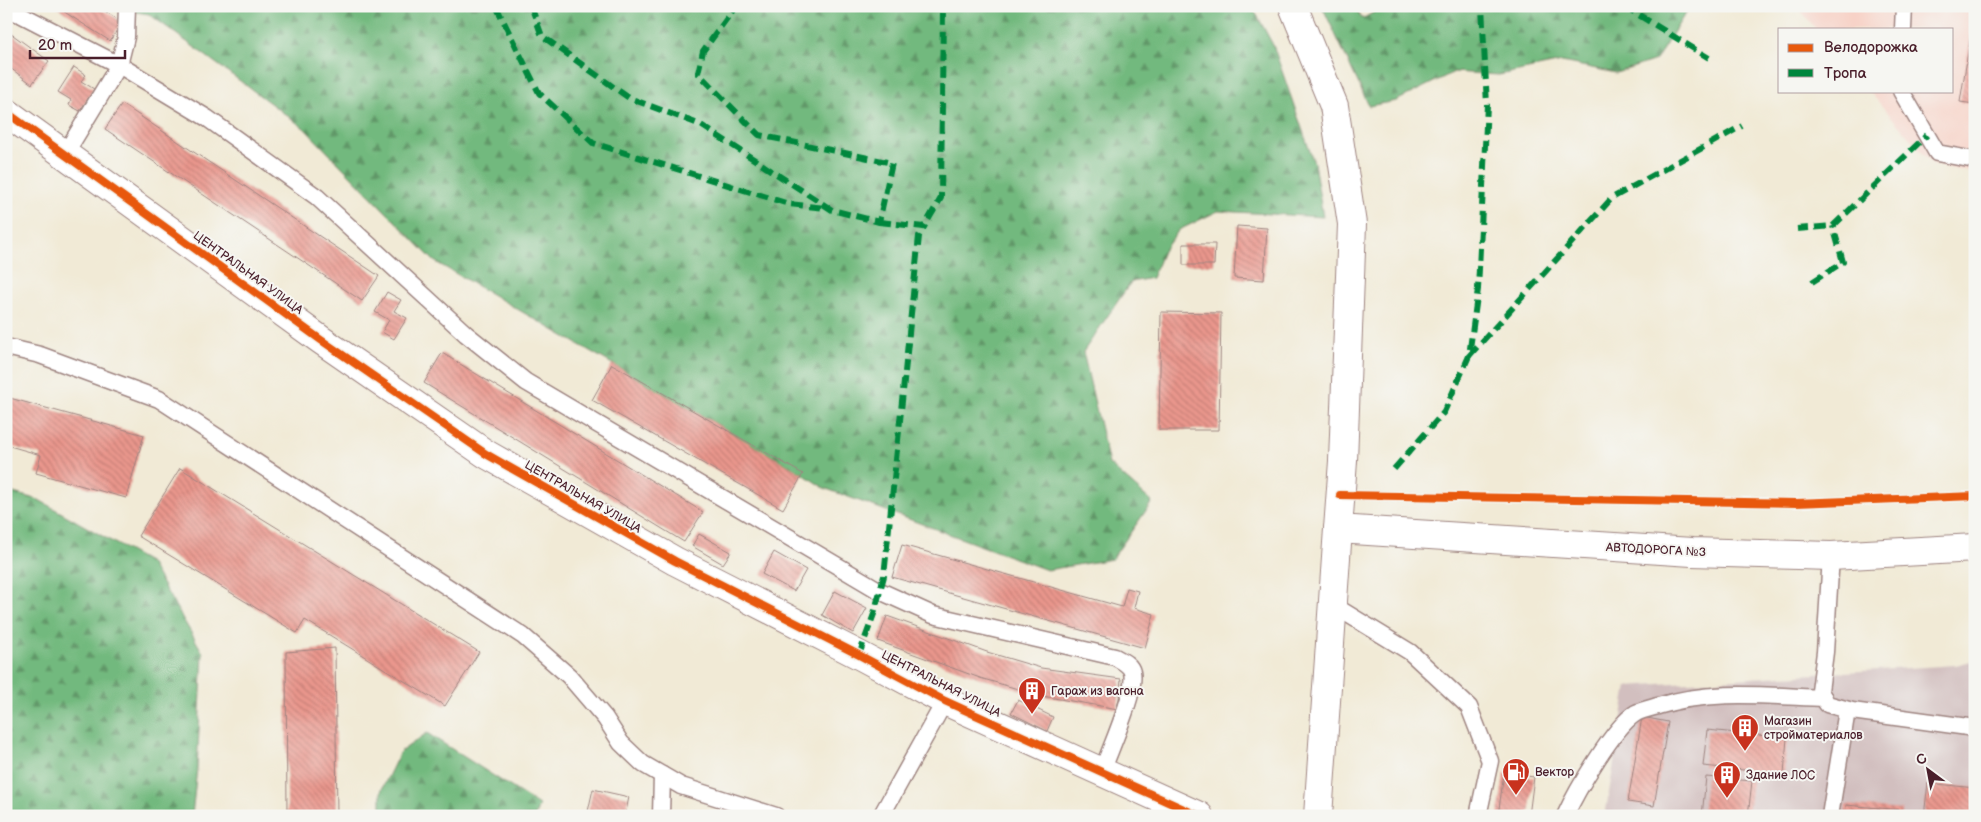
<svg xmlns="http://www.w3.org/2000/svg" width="1981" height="822" font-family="'Balsamiq Sans',sans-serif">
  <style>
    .built { fill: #f7d1c6 }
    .industrial { fill: #d2bfbf }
    .forest { fill: url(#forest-firs); stroke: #5e6c54 }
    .building { fill: url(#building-back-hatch) }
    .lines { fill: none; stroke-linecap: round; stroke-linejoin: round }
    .service-casing { stroke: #9e8480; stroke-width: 19 }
    .minor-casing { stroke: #9e8480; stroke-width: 30 }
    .tertiary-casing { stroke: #9e8480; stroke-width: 30 }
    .service { stroke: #fff; stroke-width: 16 }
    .minor { stroke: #fff; stroke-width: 28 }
    .tertiary { stroke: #fff; stroke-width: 28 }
    .quiet { stroke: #00873e; stroke-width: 6; stroke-dasharray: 12 6; stroke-linecap: butt }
    .cycleway-casing { stroke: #f6f6f2; stroke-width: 11 }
    .cycleway { stroke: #e8590c; stroke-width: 8 }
    .labels { text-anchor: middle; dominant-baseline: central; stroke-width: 4; stroke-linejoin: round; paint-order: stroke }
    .street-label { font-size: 12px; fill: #4a1f2b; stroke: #f6f6f2 }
    .poi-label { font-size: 12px; fill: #4a1f2b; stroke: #f6f6f2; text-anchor: start }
  </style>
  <defs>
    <pattern id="forest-firs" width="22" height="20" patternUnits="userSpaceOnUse" patternTransform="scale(1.25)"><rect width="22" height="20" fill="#72b97e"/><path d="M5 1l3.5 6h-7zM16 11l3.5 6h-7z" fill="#609667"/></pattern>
    <pattern id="building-back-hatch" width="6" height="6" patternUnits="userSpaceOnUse" patternTransform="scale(1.25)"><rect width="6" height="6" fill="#ea978d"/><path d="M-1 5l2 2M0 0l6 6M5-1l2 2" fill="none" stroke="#c07b73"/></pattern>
  </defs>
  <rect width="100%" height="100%" fill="#f6f6f2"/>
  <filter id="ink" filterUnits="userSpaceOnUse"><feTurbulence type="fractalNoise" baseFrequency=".02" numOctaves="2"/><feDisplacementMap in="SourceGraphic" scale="10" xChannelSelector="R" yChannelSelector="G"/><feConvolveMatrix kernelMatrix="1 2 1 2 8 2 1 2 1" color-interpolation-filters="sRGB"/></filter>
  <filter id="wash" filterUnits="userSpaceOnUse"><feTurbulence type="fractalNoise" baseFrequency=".0096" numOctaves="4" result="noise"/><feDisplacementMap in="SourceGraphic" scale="20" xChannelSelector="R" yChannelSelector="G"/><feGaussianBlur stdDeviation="1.12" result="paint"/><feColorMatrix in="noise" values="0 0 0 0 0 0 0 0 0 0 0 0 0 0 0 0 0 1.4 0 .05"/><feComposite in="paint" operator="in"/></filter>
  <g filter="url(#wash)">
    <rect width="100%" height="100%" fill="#f1ead6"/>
    <polygon class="built" points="1797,6 1975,6 1975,173 1933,165 1869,91 1952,91 1952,29 1816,29"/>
    <polygon class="industrial" points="1975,660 1975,816 1605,816 1627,686 1956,665"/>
    <g class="forest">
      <polygon points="98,6 1252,6 1273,45 1314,163 1323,217 1218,211 1179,230 1163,251 1152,278 1131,282 1083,352 1109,464 1152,502 1112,559 1047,570 824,488 803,474 434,261 304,128 149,14"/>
      <polygon points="1322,6 1355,6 1362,19 1385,6 1690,6 1656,60 1616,73 1562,62 1499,75 1454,72 1396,101 1369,106"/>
      <polygon points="6,491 39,500 150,563 203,653 197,768 192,816 6,816"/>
      <polygon points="427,733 539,805 535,816 381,816 381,791 400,752"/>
    </g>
    <g id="blocks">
      <g class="building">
        <polygon points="55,6 97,6 122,22 110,41"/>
        <polygon points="6,30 49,61 32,84 6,65"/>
        <polygon points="1971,35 1975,35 1975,104 1960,102"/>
        <polygon points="74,67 86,75 81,81 94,89 80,111 69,105 71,100 58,92"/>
        <polygon points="122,104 379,276 362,301 105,129"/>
        <polygon points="1237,226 1267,228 1264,280 1234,278"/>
        <polygon points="1183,244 1215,244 1214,265 1183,265"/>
        <polygon points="387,292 401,300 394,311 407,318 394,339 382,332 389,320 375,312"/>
        <polygon points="1161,312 1221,313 1219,430 1159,430"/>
        <polygon points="442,353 703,512 684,542 424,383"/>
        <polygon points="612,364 803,474 783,509 592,400"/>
        <polygon points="6,397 144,435 126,498 36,473 41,455 6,445"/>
        <polygon points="180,468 479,652 445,706 305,620 297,633 138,536"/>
        <polygon points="699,534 731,552 723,564 692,546"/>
        <polygon points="902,545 1122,607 1127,588 1138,591 1134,608 1154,614 1145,648 892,577"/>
        <polygon points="774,552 806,570 794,591 762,574"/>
        <polygon points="835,591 867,608 853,633 822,615"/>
        <polygon points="887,616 987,652 1041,668 1121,679 1118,709 1042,696 980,678 878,641"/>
        <polygon points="335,648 337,816 287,816 286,652"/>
        <polygon points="1018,700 1053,717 1047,731 1011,713"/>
        <polygon points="1642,717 1668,722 1654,806 1628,802"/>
        <polygon points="1707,730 1787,738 1784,774 1703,766"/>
        <polygon points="1504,773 1534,777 1529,816 1498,816"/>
        <polygon points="1706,777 1752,781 1748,816 1702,816"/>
        <polygon points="1928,783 1975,788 1975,816 1924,816"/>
        <polygon points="593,789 629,797 625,816 587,816"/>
        <polygon points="1846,805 1902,810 1902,816 1845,816"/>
      </g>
    </g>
  </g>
  <g filter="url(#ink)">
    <use href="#blocks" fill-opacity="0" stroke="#9e8480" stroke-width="1"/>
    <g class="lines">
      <defs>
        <g id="service">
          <path d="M6 10 20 14 119 65 207 118 317 197 466 334 526 382 880 591 933 615 1115 657C1122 661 1130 664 1132 672 1137 691 1109 751 1102 772"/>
          <polyline points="1903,29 1904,6"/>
          <polyline points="1901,91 1937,153 1975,160"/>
          <polyline points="65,154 119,65 126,37 127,6"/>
          <polyline points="6,347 40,355 159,399 523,636 569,676 605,718 621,743 643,764 681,786 776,816"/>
          <polyline points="1831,556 1825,652 1820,691 1827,704 1852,711 1975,728"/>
          <polyline points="1333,605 1410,652 1469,707 1490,761 1478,816"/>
          <polyline points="661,816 662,775"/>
          <polyline points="881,816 945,701"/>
          <path d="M1565 816C1576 792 1614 726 1636 713 1642 710 1651 708 1658 706 1711 689 1769 696 1824 698"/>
          <polyline points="1830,816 1847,710"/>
        </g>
        <g id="minor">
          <polyline points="6,112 321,340 486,454 675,561 859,655 945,701 1199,816"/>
          <polyline points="1318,816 1338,529"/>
        </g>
        <polyline id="tertiary" points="1293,6 1334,106 1352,224 1343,461 1338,529 1692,552 1831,556 1975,548"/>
      </defs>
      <use href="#service" class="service-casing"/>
      <use href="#minor" class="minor-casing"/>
      <use href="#tertiary" class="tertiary-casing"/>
      <use href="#service" class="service"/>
      <use href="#minor" class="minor"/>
      <use href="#tertiary" class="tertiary"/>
      <g class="quiet">
        <polyline points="496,6 539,93 593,143 789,204 826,208"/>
        <polyline points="531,6 542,36 629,98 701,125 832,210 879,222 892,163 759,135 698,73 703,51 736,6"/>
        <polyline points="1624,6 1709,58"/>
        <polyline points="879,222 924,227 941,198 943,6"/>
        <polyline points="1797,229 1833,226 1927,135"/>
        <polyline points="1812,282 1843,262 1833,226"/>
        <polyline points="1469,356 1612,198 1742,126"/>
        <polyline points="1394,469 1444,412 1469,356 1478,289 1487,105 1482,6"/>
        <polyline points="859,655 874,614 884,576 919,236 924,227"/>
      </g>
      <defs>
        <g id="cycleway">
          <polyline points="6,112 321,340 486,454 675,561 859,655 945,701 1199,816"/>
          <polyline points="1340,495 1796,503 1975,496"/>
        </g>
      </defs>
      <use href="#cycleway" class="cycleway-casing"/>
      <use href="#cycleway" class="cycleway"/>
    </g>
  </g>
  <defs>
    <symbol id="building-pin" viewBox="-11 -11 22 30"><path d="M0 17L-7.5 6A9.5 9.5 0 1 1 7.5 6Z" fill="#c8321e" stroke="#f6f6f2"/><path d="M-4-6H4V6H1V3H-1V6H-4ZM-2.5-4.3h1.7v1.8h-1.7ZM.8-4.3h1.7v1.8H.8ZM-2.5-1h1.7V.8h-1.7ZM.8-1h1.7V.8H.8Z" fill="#fff"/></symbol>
    <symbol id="fuel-pin" viewBox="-11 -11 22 30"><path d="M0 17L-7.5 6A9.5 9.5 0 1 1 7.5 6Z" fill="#c8321e" stroke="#f6f6f2"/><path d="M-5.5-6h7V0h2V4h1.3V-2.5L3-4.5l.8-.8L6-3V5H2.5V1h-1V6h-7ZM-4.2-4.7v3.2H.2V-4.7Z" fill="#fff"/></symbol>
  </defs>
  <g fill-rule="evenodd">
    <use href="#building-pin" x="1016" y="675" width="32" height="43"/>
    <use href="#building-pin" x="1729" y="712" width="32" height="43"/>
    <use href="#fuel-pin" x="1500" y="756" width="32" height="43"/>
    <use href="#building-pin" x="1711" y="759" width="32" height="43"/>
  </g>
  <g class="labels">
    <g class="street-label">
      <text transform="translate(248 273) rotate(36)">ЦЕНТРАЛЬНАЯ УЛИЦА</text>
      <text transform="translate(583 497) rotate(30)">ЦЕНТРАЛЬНАЯ УЛИЦА</text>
      <text transform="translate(1656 550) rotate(3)">АВТОДОРОГА №3</text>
      <text transform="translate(941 684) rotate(27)">ЦЕНТРАЛЬНАЯ УЛИЦА</text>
    </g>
    <g class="poi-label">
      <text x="1051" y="691">Гараж из вагона</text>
      <text x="1764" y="721">Магазин<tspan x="1764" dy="14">стройматериалов</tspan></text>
      <text x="1535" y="772">Вектор</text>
      <text x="1746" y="775">Здание ЛОС</text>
    </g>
  </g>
  <rect width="1981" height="822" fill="none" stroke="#f6f6f2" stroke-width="25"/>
  <rect x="1778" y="28" width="175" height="65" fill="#f6f6f2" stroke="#b1a0a2"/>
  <rect x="1788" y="44" width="25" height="8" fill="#e8590c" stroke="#b1a0a2"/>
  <text x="1824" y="52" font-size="15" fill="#4a1f2b">Велодорожка</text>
  <rect x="1788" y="69" width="25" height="8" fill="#00873e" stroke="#b1a0a2"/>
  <text x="1824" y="78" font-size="15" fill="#4a1f2b">Тропа</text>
  <g transform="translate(1928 770) rotate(328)" stroke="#f6f6f2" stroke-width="4" paint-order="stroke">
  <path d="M0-4L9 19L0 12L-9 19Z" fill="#4a1f2b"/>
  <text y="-8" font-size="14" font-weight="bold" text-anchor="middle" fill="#4a1f2b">С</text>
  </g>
  <path d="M30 50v8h95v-8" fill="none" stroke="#4a1f2b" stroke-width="2.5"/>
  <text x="38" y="50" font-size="15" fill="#4a1f2b" stroke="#f6f6f2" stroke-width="4" paint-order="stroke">20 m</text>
</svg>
